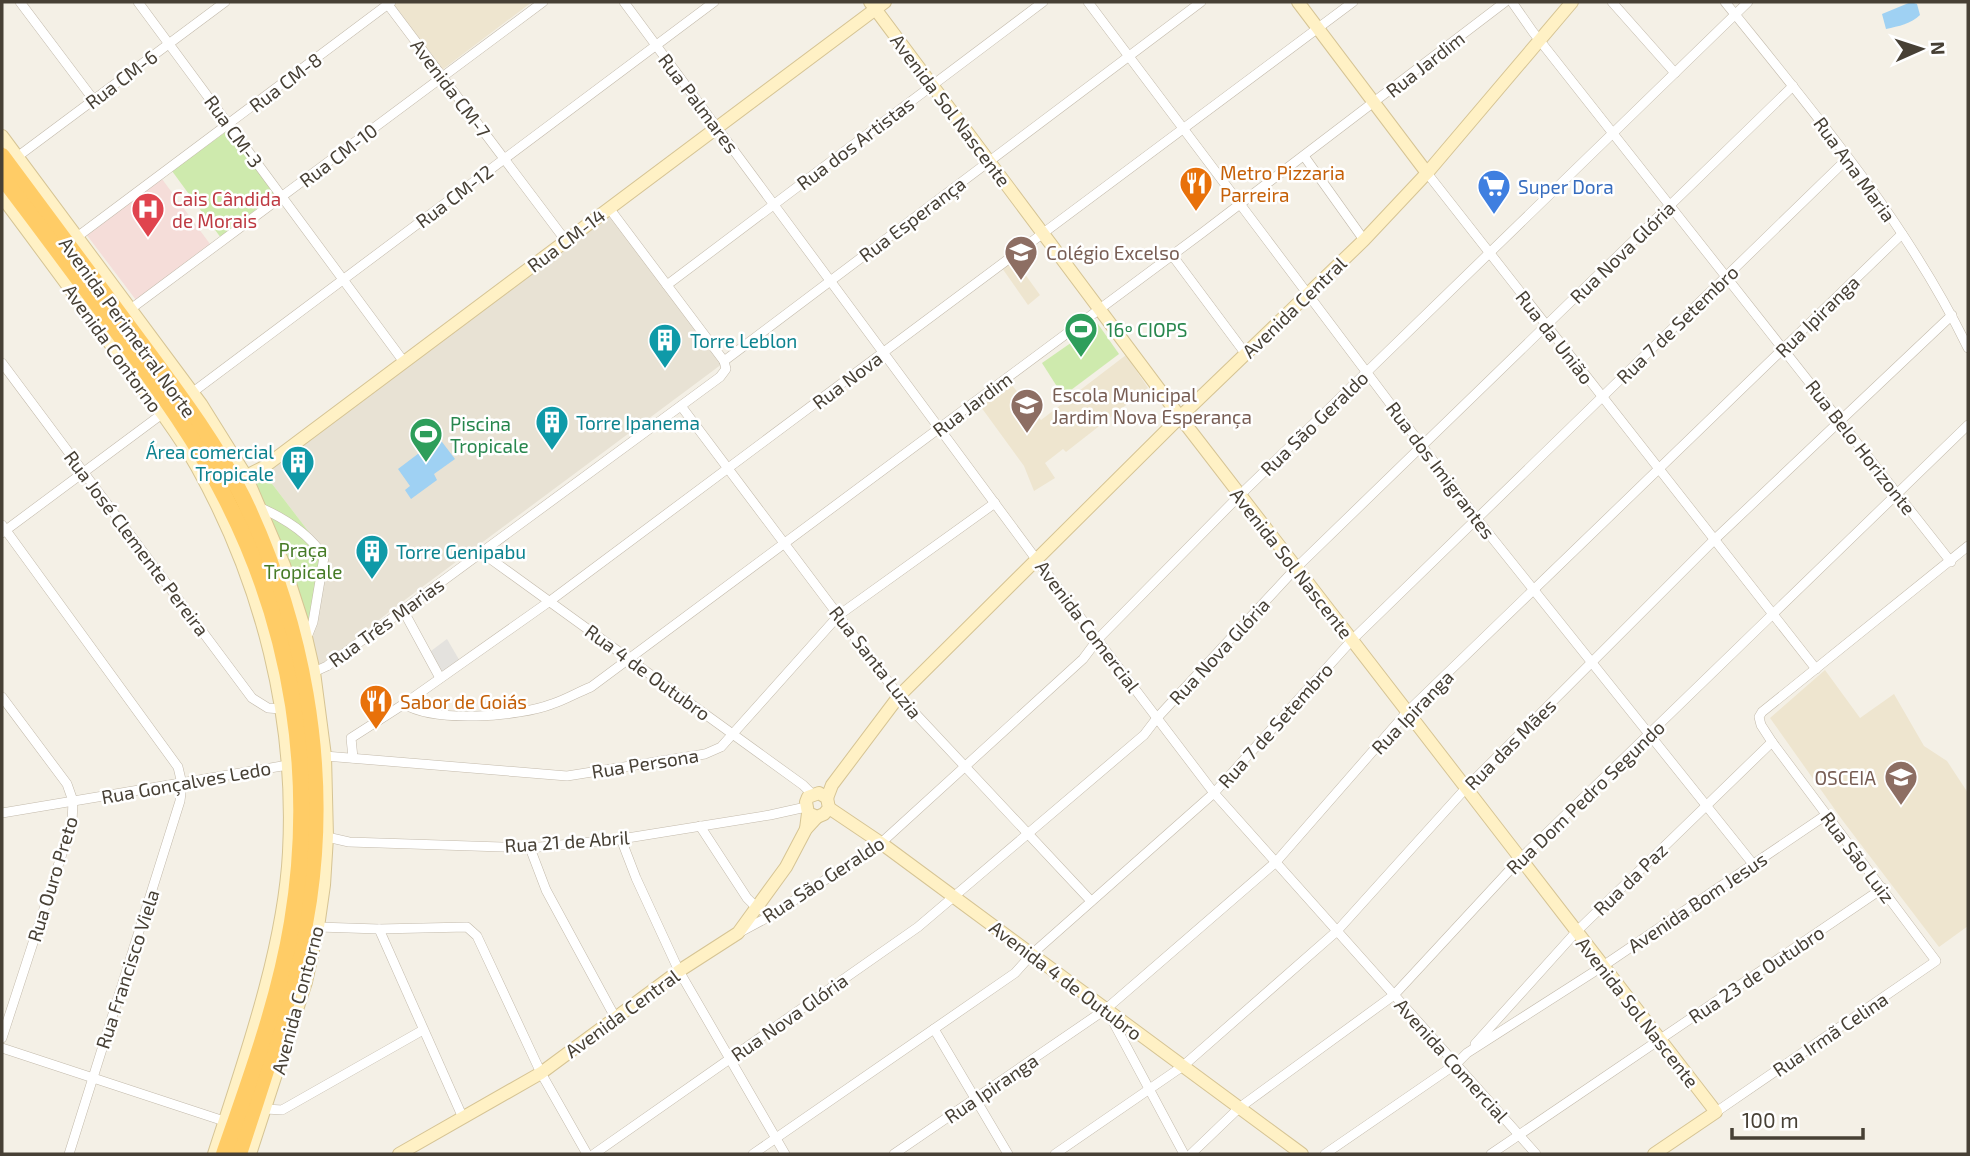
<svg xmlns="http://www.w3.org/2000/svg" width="1970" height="1156" font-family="'Exo 2',sans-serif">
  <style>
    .residential { fill: #e8e2d4 }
    .education { fill: #eee5cf }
    .medical { fill: #f5ddd9 }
    .green { fill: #ceeaad }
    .parking { fill: #e4e2de }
    .water { fill: #9fd1f3 }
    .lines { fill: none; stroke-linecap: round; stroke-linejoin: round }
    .street-casing { stroke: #c3baab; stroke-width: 10 }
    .secondary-casing { stroke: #d6c494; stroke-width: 14 }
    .highway-casing { stroke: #e4a230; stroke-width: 18 }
    .street { stroke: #fff; stroke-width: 9 }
    .secondary { stroke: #fff1c5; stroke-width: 12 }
    .highway { stroke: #fc6; stroke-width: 16 }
    .labels { text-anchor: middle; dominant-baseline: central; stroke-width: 5; stroke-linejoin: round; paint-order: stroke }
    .street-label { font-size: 19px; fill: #474035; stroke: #fff }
    .food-label { font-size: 19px; fill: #c56008; stroke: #fff; text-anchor: start }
    .shop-label { font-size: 19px; fill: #366cbe; stroke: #fff; text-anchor: start }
    .health-label { font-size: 19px; fill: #be3a42; stroke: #fff; text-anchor: start }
    .education-label { font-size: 19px; fill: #785e54; stroke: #fff; text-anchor: start }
    .leisure-label { font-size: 19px; fill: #27864d; stroke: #fff; text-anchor: start }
    .culture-label { font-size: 19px; fill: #0d838f; stroke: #fff; text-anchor: start }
    .park-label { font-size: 19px; fill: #467b26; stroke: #fff }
  </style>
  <rect width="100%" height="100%" fill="#f4f0e6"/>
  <polygon class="residential" points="609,214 722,364 394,608 314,672 307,639 312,536 263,472"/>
  <g class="education">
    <polygon points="398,2 532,2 442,70 394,5"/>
    <polygon points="1014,259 1040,295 1028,305 1002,268"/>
    <polygon points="1126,355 1148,388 1066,452 1063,449 1045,463 1055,478 1034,491 1024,466 981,407 1010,383 1041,420"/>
    <polygon points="1825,670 1860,718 1894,694 1924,746 1947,761 1968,793 1968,926 1939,947 1843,821 1770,718"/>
  </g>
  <polygon class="medical" points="162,179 210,244 136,300 86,234"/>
  <g class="green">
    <polygon points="227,131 275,194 221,238 172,171"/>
    <polygon points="1098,324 1119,354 1063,396 1042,363"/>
    <polygon points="263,472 312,536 324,557 307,639 246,476"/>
  </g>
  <polygon class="parking" points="447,639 461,663 440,678 427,654"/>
  <g class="water">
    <path d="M1911 2 1917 4 1920 15C1911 24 1899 26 1886 29L1882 14Z"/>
    <polygon points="439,438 455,459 434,474 437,480 411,499 405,490 410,486 398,469"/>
  </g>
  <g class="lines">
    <defs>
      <g id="street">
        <polyline points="20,2 93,99"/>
        <polyline points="138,2 404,362"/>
        <polyline points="386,2 566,241"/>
        <polyline points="624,2 1036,559 1214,793 1536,1154"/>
        <polyline points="1088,2 1477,519 1753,864"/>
        <polyline points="1512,2 1533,32 1951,562"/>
        <polyline points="1612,2 1675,73"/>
        <path d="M1725 2C1813 111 1906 221 1968 348"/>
        <polyline points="1304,156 1364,240"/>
        <polyline points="17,157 225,2"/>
        <polyline points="1427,173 1816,669"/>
        <polyline points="77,237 391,2"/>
        <polyline points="1172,255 1245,353"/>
        <polyline points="667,285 1043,2"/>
        <polyline points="132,308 543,2"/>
        <polyline points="724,361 1201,2"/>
        <polyline points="2,363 252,698 268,708 281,709"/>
        <polyline points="189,395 714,2"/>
        <polyline points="681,406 899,696 1091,901"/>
        <path d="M259 507C284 518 309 533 324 557L313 622 307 637"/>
        <polyline points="2,525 178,767 182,784 180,801 69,1154"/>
        <polyline points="2,533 166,411"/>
        <polyline points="481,552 803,785 812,794"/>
        <polyline points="403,610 440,678"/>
        <polyline points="314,672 327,666 720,377 726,369 724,361 609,208"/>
        <polyline points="2,697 67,784 73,801 72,823 2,1038"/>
        <path d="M404 704C435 723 518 717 552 704 565 700 578 692 591 687L1202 233 1505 2"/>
        <polyline points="325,756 567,776 705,754 721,747 839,615 995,503"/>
        <polyline points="353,758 351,738 404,704 550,601 1353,2"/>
        <polyline points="2,813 288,765"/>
        <polyline points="700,826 747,898 757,908 772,915"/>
        <polyline points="327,837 349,842 530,848 621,839 770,815 806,807"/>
        <polyline points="621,839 636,878 679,971 785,1154"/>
        <polyline points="530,848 546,890 616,1019"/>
        <polyline points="318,927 379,929 467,927 477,936 541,1073 587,1154"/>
        <polyline points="379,929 463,1118"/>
        <polyline points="742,931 772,915 881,843 1083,659 1098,639 1240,495 1748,2"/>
        <polyline points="1109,1014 1184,1154"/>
        <polyline points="934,1029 1008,1154"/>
        <polyline points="1475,1044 1576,932 1772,742"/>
        <polyline points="2,1048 224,1121"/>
        <polyline points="266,1109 282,1110 423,1030"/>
        <polyline points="1716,1112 1936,961 1772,742 1761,725 1759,717 1762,712 1968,546"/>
        <polyline points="594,1154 918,927 1144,735 1157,718 1296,568 1793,86"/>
        <polyline points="753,1154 1015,973 1032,954 1214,793 1352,640 1847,159"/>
        <polyline points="894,1154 1106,1009 1276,862 1407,712 1902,234"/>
        <polyline points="1055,1154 1183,1066 1337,931 1466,788 1714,540 1952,315"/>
        <polyline points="1191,1154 1239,1108 1394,995 1520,859 1968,425"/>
        <polyline points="1325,1154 1456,1064 1467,1053 1603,966 1826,815"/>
        <polyline points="1491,1154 1883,888"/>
      </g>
      <g id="secondary">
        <polyline points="870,2 1180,417 1716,1112 1654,1154"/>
        <polyline points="1298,2 1427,173"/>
        <polyline points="2,136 201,404 246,476 284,565 303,624 314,672 325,756 327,837 324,885 318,927 306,982 250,1154"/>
        <path d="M2 197C43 252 84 307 124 363 149 396 176 430 197 467 262 584 296 718 289 852 284 949 244 1061 214 1154"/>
        <polyline points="246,476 264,467 885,2"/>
        <polyline points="827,798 832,785 899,696 1180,417 1364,240 1427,173 1572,2"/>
        <polyline points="829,808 881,843 1302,1154"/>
        <polyline points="806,829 808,813 806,802 808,797 819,793 827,798 829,808 824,814 817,817 808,813"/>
        <polyline points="399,1154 541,1073 679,971 738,933 786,867 806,829 817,817"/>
      </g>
      <g id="highway">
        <path d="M2 156C48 218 94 280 140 342 177 392 215 442 243 498 302 622 329 763 309 900 296 987 266 1070 239 1154"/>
        <path d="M2 177C43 231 84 286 124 341 161 392 198 443 226 499 293 630 316 778 292 922 279 1001 250 1079 224 1154"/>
      </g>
    </defs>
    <use href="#street" class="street-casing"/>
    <use href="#secondary" class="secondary-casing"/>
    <use href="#highway" class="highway-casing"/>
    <use href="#street" class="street"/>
    <use href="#secondary" class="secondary"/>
    <use href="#highway" class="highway"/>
  </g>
  <defs>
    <symbol id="restaurant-pin" viewBox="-11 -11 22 30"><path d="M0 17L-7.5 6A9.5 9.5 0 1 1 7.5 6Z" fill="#e8710a" stroke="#fff"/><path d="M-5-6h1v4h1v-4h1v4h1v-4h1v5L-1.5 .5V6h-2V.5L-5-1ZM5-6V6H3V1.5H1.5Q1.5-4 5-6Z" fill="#fff"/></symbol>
    <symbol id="supermarket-pin" viewBox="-11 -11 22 30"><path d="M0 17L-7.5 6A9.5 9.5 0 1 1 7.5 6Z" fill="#3f7fe0" stroke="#fff"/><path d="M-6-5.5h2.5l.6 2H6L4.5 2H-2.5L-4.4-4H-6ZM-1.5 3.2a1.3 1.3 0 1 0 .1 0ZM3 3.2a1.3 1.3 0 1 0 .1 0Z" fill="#fff"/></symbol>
    <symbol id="hospital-pin" viewBox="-11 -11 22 30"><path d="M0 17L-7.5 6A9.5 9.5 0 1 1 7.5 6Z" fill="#e0444e" stroke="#fff"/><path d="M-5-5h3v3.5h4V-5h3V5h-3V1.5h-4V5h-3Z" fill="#fff"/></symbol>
    <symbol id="school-pin" viewBox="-11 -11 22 30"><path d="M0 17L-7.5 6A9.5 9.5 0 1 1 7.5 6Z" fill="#8d6e63" stroke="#fff"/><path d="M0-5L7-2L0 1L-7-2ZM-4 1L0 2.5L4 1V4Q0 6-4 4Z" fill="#fff"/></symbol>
    <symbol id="stadium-pin" viewBox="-11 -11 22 30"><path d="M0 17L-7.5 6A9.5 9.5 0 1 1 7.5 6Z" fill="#2e9e5b" stroke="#fff"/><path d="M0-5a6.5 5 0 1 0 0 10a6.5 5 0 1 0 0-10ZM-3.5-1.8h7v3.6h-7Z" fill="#fff"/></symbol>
    <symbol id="building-pin" viewBox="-11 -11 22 30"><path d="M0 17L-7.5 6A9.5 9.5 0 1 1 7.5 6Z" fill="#0f9aa8" stroke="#fff"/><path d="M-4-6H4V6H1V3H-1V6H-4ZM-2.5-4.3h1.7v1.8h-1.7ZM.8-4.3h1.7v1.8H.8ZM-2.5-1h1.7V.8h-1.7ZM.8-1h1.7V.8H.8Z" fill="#fff"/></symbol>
  </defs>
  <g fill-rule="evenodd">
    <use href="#restaurant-pin" x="1177" y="164" width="38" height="52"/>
    <use href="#supermarket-pin" x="1475" y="167" width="38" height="52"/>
    <use href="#hospital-pin" x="129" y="190" width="38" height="52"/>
    <use href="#school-pin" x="1002" y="233" width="38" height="52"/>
    <use href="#stadium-pin" x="1062" y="310" width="38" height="52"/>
    <use href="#building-pin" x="646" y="321" width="38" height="52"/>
    <use href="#school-pin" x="1008" y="386" width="38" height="52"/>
    <use href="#building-pin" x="533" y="403" width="38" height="52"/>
    <use href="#stadium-pin" x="407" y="415" width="38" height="52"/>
    <use href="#building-pin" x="279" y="443" width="38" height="52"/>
    <use href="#building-pin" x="353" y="532" width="38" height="52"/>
    <use href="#restaurant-pin" x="357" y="682" width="38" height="52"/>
    <use href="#school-pin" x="1882" y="758" width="38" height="52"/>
  </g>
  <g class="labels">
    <g class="street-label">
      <text transform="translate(1425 64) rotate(-38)">Rua Jardim</text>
      <text transform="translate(121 79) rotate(-37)">Rua CM-6</text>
      <text transform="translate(285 82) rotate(-37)">Rua CM-8</text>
      <text transform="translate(451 88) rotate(53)">Avenida CM-7</text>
      <text transform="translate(699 103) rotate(53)">Rua Palmares</text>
      <text transform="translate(951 110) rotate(53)">Avenida Sol Nascente</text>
      <text transform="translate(234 131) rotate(54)">Rua CM-3</text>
      <text transform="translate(855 143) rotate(-37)">Rua dos Artistas</text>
      <text transform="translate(338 155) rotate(-37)">Rua CM-10</text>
      <text transform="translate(1855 169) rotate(54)">Rua Ana Maria</text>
      <text transform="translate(454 196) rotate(-37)">Rua CM-12</text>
      <text transform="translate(912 219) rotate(-37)">Rua Esperança</text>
      <text transform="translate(566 240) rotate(-37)">Rua CM-14</text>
      <text transform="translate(1622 252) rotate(-44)">Rua Nova Glória</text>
      <text transform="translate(1294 307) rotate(-44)">Avenida Central</text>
      <text transform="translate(1817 316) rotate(-44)">Rua Ipiranga</text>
      <text transform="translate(1677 324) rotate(-44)">Rua 7 de Setembro</text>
      <text transform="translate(128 327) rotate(54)">Avenida Perimetral Norte</text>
      <text transform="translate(1555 337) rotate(52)">Rua da União</text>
      <text transform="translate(113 348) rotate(54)">Avenida Contorno</text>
      <text transform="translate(847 380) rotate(-37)">Rua Nova</text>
      <text transform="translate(972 404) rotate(-37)">Rua Jardim</text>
      <text transform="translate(1314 423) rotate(-44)">Rua São Geraldo</text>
      <text transform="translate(1861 447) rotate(52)">Rua Belo Horizonte</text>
      <text transform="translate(1441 470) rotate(53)">Rua dos Imigrantes</text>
      <text transform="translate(137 543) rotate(53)">Rua José Clemente Pereira</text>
      <text transform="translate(1292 563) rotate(52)">Avenida Sol Nascente</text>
      <text transform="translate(386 622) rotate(-36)">Rua Três Marias</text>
      <text transform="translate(1088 626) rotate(53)">Avenida Comercial</text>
      <text transform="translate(1219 651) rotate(-47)">Rua Nova Glória</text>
      <text transform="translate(876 662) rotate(52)">Rua Santa Luzia</text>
      <text transform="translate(648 672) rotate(36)">Rua 4 de Outubro</text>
      <text transform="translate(1412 712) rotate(-46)">Rua Ipiranga</text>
      <text transform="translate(1275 725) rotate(-48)">Rua 7 de Setembro</text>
      <text transform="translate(1510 744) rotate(-45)">Rua das Mães</text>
      <text transform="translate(645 763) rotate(-9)">Rua Persona</text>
      <text transform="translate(186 782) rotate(-10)">Rua Gonçalves Ledo</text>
      <text transform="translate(1585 797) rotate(-44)">Rua Dom Pedro Segundo</text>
      <text transform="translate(567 841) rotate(-4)">Rua 21 de Abril</text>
      <text transform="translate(1858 857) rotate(53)">Rua São Luiz</text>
      <text transform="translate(52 879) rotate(-73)">Rua Ouro Preto</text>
      <text transform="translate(823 879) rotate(-33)">Rua São Geraldo</text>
      <text transform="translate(1630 879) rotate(-44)">Rua da Paz</text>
      <text transform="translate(1697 902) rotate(-34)">Avenida Bom Jesus</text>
      <text transform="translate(127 969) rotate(-72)">Rua Francisco Viela</text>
      <text transform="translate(1756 974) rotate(-34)">Rua 23 de Outubro</text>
      <text transform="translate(1066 980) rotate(37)">Avenida 4 de Outubro</text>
      <text transform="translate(297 1000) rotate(-75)">Avenida Contorno</text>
      <text transform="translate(1638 1012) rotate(52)">Avenida Sol Nascente</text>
      <text transform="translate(622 1013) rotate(-36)">Avenida Central</text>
      <text transform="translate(789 1017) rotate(-35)">Rua Nova Glória</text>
      <text transform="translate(1830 1034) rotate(-34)">Rua Irmã Celina</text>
      <text transform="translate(1452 1060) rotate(48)">Avenida Comercial</text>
      <text transform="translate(991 1088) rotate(-34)">Rua Ipiranga</text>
    </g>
    <g class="food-label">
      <text x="1220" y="172">Metro Pizzaria<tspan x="1220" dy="22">Parreira</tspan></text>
      <text x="400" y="701">Sabor de Goiás</text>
    </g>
    <g class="shop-label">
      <text x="1518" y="186">Super Dora</text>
    </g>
    <g class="health-label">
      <text x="172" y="198">Cais Cândida<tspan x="172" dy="22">de Morais</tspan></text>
    </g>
    <g class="education-label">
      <text x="1046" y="252">Colégio Excelso</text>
      <text x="1052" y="394">Escola Municipal<tspan x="1052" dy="22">Jardim Nova Esperança</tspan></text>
      <text x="1876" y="777" text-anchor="end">OSCEIA</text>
    </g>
    <g class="leisure-label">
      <text x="1106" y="329">16º CIOPS</text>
      <text x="450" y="423">Piscina<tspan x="450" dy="22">Tropicale</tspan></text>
    </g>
    <g class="culture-label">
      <text x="690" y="340">Torre Leblon</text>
      <text x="576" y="422">Torre Ipanema</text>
      <text x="274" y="451" text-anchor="end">Área comercial<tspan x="274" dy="22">Tropicale</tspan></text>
      <text x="396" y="551">Torre Genipabu</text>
    </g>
    <g class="park-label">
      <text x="303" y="549">Praça<tspan x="303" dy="22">Tropicale</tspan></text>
    </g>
  </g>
  <rect width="1970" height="1156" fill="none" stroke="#474035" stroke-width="7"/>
  <g transform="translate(1921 49) rotate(87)" stroke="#ffffff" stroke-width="5" paint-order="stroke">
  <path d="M0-5L12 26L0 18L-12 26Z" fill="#474035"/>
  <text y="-10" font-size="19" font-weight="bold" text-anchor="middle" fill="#474035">N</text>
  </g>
  <path d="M1732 1128v10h131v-10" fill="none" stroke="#474035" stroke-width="3.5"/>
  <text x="1742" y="1128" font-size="21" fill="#474035" stroke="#ffffff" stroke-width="5" paint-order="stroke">100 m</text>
</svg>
